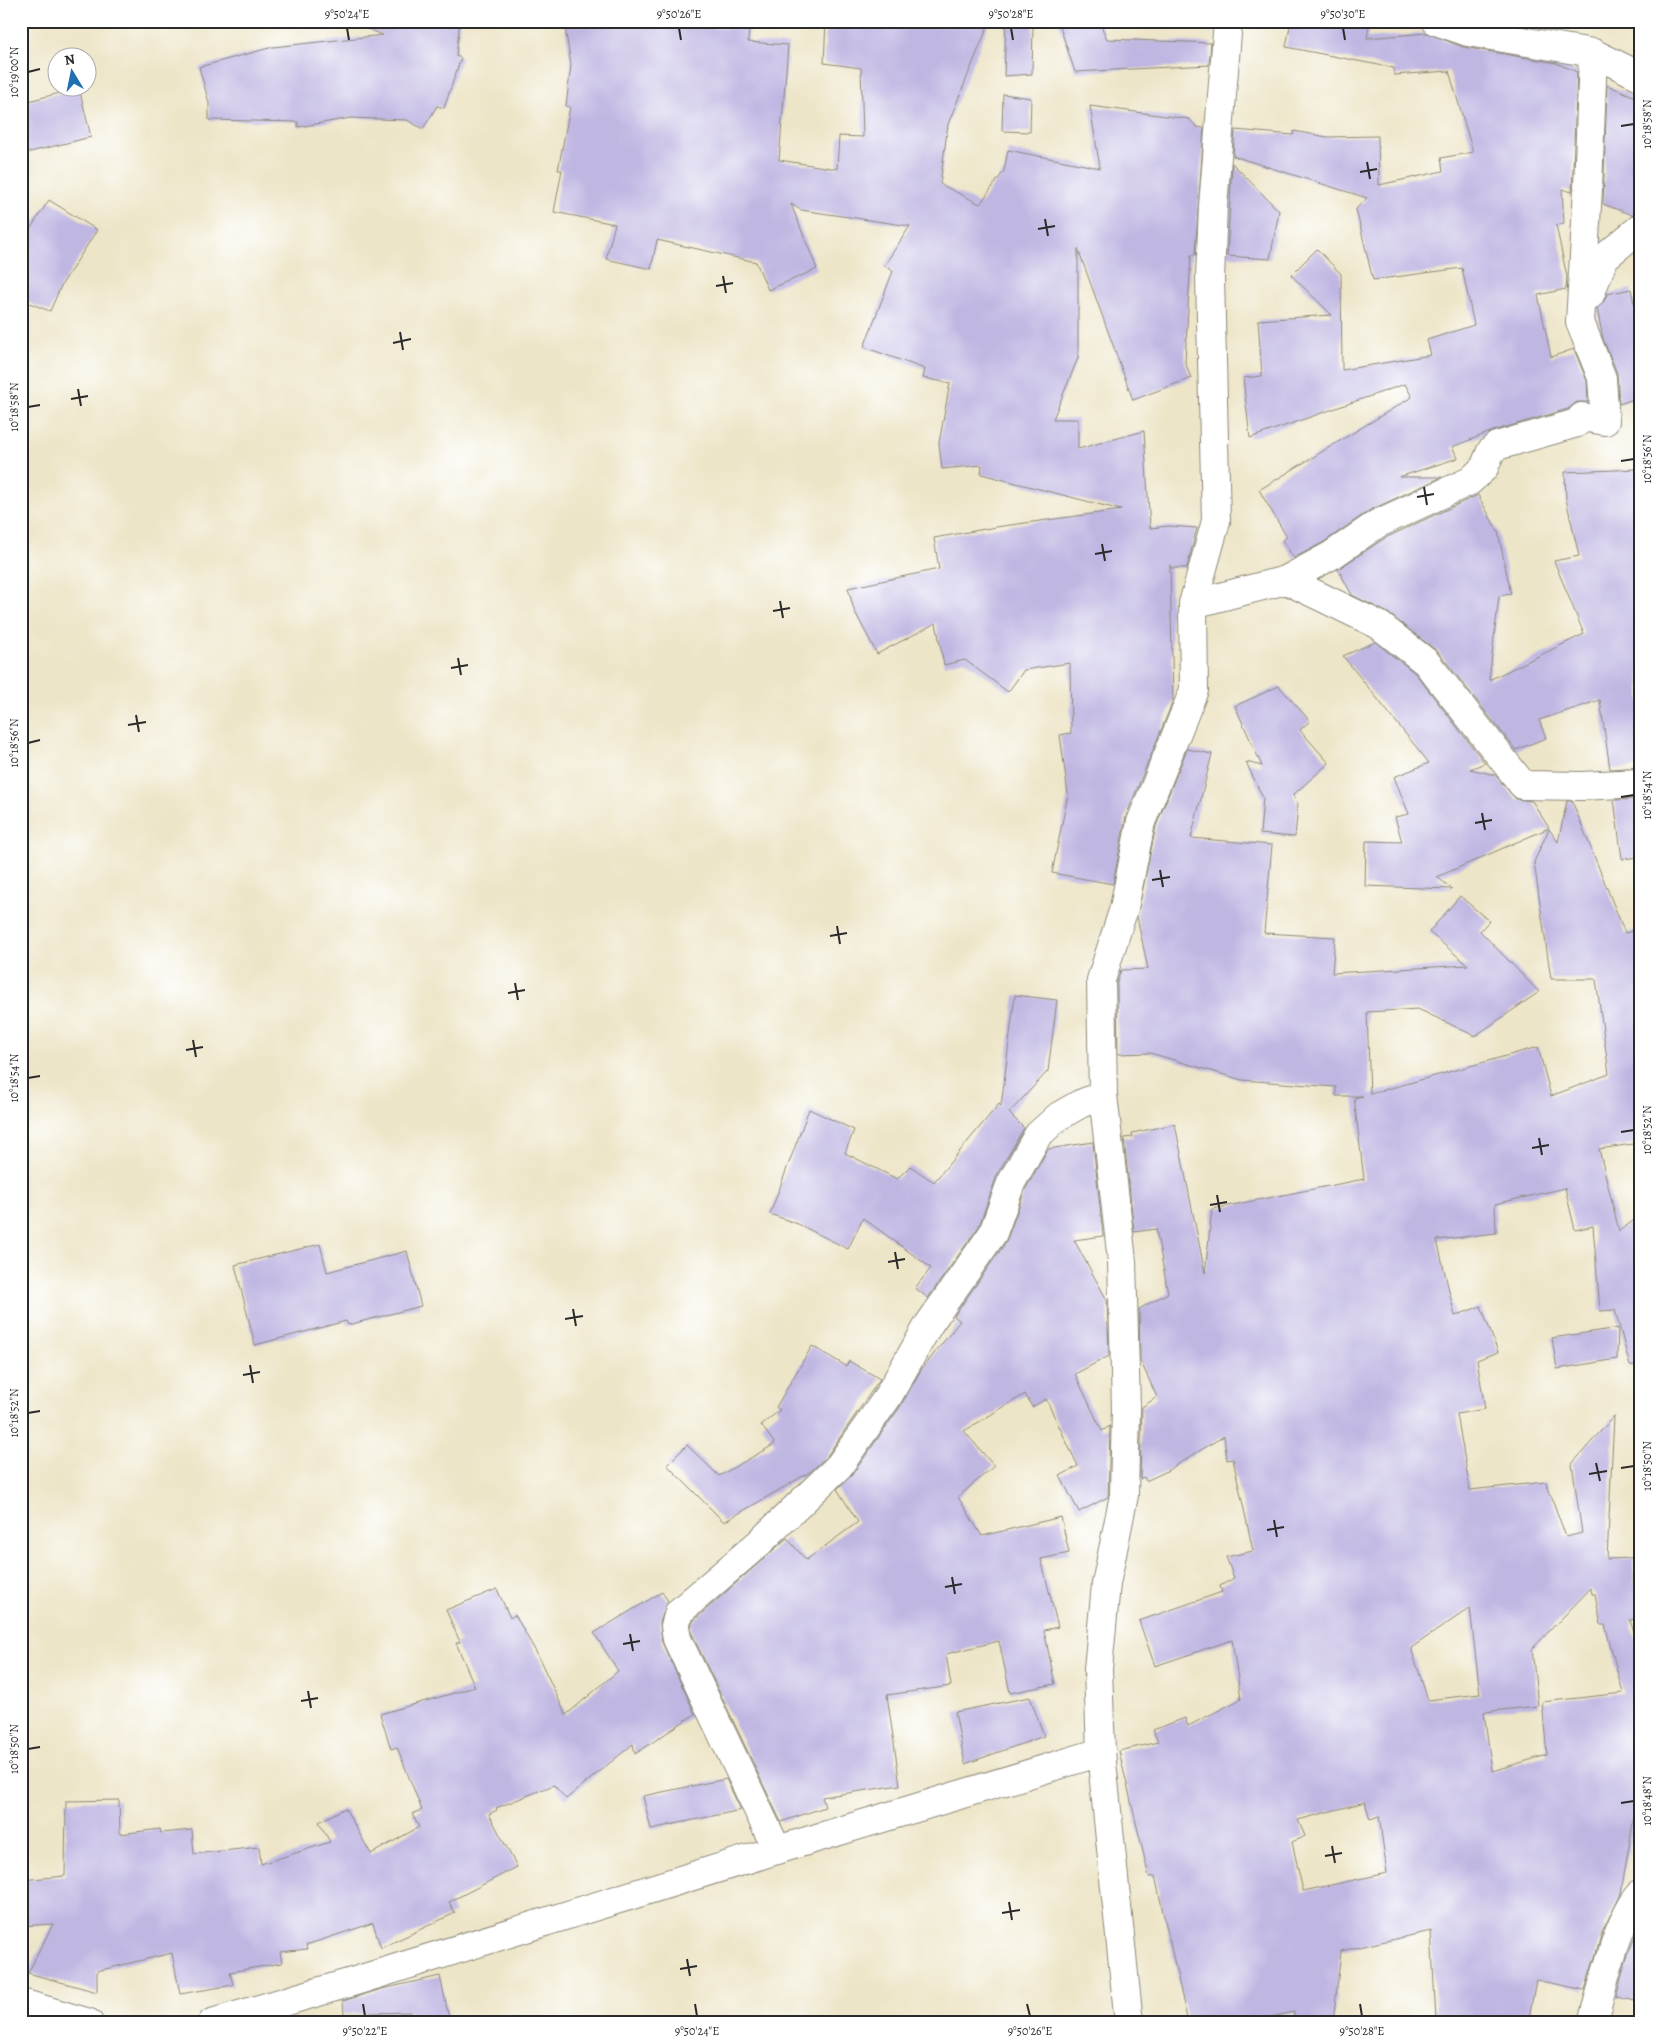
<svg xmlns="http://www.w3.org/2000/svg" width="1661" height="2044" font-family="Alegreya,serif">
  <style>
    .building { fill: #bfb6e2; fill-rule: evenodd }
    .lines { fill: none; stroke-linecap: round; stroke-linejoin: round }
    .minor-casing { stroke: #8c8879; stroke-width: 30 }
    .minor { stroke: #fff; stroke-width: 28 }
    .ticks { fill: none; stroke: #2b2b2b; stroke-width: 2 }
    .neatline { fill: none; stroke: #2b2b2b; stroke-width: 2 }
    .ticks-label { font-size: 12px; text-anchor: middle; fill: #2b2b2b }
  </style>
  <rect width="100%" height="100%" fill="#fff"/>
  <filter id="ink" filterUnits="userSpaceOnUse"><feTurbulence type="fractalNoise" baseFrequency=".02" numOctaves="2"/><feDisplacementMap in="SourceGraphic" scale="10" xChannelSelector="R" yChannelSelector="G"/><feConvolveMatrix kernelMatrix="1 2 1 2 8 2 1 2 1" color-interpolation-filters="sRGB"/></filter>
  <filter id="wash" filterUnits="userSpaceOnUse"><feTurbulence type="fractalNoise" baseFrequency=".0096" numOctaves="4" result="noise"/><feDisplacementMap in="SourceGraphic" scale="20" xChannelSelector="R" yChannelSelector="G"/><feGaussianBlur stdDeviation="1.12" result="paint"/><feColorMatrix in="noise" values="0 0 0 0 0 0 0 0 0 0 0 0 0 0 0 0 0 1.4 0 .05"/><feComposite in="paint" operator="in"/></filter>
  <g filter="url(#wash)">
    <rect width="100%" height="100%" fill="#ede5c7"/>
    <g id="blocks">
      <g class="building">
        <polygon points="356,21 460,21 456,56 461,58 444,108 437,106 423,129 407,120 351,118 298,127 298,122 209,120 209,103 199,67 273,47 383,35 355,24"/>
        <polygon points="564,21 679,21 679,27 749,29 748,42 788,45 779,160 837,169 839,136 863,137 861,68 824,63 826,21 990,21 948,124 940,184 980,204 1004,171 1008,150 1100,168 1090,106 1189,119 1197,127 1204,128 1195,255 1191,255 1185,362 1191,378 1133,400 1078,249 1078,358 1053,419 1078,419 1078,449 1144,431 1150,528 1169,526 1197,528 1187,568 1171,568 1170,565 1173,701 1126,816 1113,884 1052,873 1068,794 1060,735 1071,733 1070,663 1024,670 1008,692 965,660 944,665 936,623 877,654 854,610 848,588 939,569 934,538 996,527 1121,510 981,474 982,465 942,469 939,443 950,383 923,378 925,369 864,347 893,271 884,266 910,226 801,210 791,204 817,269 768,290 756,262 657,240 651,269 606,259 615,224 554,212 562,170 558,170 570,107 566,106 571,65"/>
        <polygon points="1006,21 1033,21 1032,74 1004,76"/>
        <polygon points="1058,21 1099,21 1107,39 1211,43 1209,65 1075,72"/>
        <polygon points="1291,21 1370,21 1367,38 1427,33 1463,47 1556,63 1577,72 1572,192 1562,189 1564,223 1556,225 1567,277 1566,289 1538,295 1551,357 1574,349 1587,381 1588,402 1577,402 1568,409 1493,431 1452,447 1458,458 1399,477 1442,477 1370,510 1324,542 1294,558 1282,540 1287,537 1259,490 1412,397 1405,384 1250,438 1243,378 1262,376 1258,320 1332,315 1291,275 1317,249 1341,274 1342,370 1431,355 1427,340 1474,325 1462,268 1373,280 1356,209 1367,198 1233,156 1235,130 1293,135 1294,131 1327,137 1378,136 1379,185 1443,171 1441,158 1473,152 1449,71 1394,75 1394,68 1286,47"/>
        <polygon points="1607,85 1640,99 1640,213 1632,215 1603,204"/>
        <polygon points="79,88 91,137 26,153 21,134 21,103"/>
        <polygon points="1003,94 1031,98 1030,132 1002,131"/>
        <polygon points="1232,163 1279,211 1270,259 1227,256"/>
        <polygon points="49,200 97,230 61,286 50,311 21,300 21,243"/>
        <polygon points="1631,289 1634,303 1640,302 1640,397 1619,404 1617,373 1603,339 1597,308 1604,301 1607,294"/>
        <polygon points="1640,469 1640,767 1610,769 1600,700 1539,720 1546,738 1516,750 1438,652 1388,613 1352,595 1338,569 1385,538 1478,495 1498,532 1511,594 1499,596 1489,680 1584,634 1554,561 1579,556 1566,499 1565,472"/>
        <polygon points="1375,642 1415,673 1485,763 1470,769 1495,775 1516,799 1532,801 1549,828 1437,877 1452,889 1365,886 1366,841 1402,842 1395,817 1409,814 1394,777 1429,763 1343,656"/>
        <polygon points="1279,686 1310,721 1300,730 1329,763 1293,795 1298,805 1295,837 1260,834 1263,798 1246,762 1262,766 1235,706"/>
        <path d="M1187 749 1212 754 1191 838 1272 845 1264 933 1335 937 1332 973 1468 965 1429 932 1460 896 1489 921 1480 931 1539 992 1475 1036 1418 1009 1367 1012 1370 1094 1538 1047 1551 1096 1609 1074 1596 979H1551L1534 862 1549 829 1558 842 1567 801H1572L1625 933 1640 929V1143L1599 1149 1619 1231 1640 1216V1364L1630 1366 1615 1310 1600 1311 1593 1226 1575 1230 1565 1188 1495 1204 1496 1233 1437 1240 1455 1316 1481 1306 1498 1352 1477 1360 1485 1409 1457 1414 1470 1490 1546 1482 1566 1537 1582 1533 1572 1464 1614 1416 1607 1559 1633 1558 1634 1584 1640 1583V1618L1630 1620 1640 1650V1719H1638L1640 1726V1781L1621 1893 1603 1930 1585 1990 1536 1980 1528 2023H1498V2020H1436L1431 1931 1341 1951 1333 2023H1294V2012L1243 2023H1188L1155 1876 1149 1877 1119 1751 1158 1742 1153 1730 1185 1718 1188 1726 1241 1699 1232 1640 1155 1666 1139 1621 1222 1592 1220 1586 1234 1578 1226 1557 1253 1551 1233 1459 1227 1460 1224 1436 1165 1472 1146 1481 1144 1477 1140 1479 1142 1407 1157 1397 1140 1360 1139 1309 1168 1293 1156 1229 1134 1232 1124 1138 1133 1137 1132 1133 1175 1124 1205 1273 1212 1209 1364 1179 1354 1098 1363 1096H1336V1087L1242 1080 1150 1053 1118 1054 1117 982 1121 970 1148 969 1137 917 1156 826ZM1591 1588 1592 1594H1595L1601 1625H1605L1623 1693 1542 1702 1547 1755 1492 1771 1484 1712 1538 1706 1532 1649ZM1470 1608 1480 1694 1428 1700 1411 1648ZM1365 1802 1370 1819 1379 1816 1387 1873 1303 1891 1292 1842 1305 1836 1298 1820Z"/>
        <polygon points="1640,799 1640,857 1622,859 1614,800"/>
        <polygon points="1015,995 1057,1000 1048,1071 1009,1113 1024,1128 997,1175 979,1226 928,1298 915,1288 931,1268 863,1218 848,1249 798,1224 770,1214 809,1109 854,1130 845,1153 897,1179 910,1166 934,1182 999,1104 1001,1106"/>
        <polygon points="1093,1142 1103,1236 1074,1240 1107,1300 1109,1356 1075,1374 1102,1431 1110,1426 1108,1497 1079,1512 1060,1476 1078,1466 1046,1399 1032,1407 1025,1394 964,1431 994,1466 958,1497 982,1536 1061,1517 1069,1553 1041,1559 1058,1627 1044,1630 1055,1684 1010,1693 999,1641 946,1654 951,1686 887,1695 900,1785 822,1797 825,1807 781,1822 692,1634 691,1627 693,1621 787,1538 806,1560 858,1522 837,1489 852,1475 900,1407 921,1370 960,1321 954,1316 1006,1242 1025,1190 1048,1149"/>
        <polygon points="320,1244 327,1272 407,1251 421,1306 348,1325 346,1321 255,1345 235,1265"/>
        <polygon points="1618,1328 1617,1359 1557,1369 1552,1338"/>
        <polygon points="812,1346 846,1366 849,1361 880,1379 827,1456 810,1472 724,1522 667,1465 687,1445 719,1476 775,1444 761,1425 780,1410 776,1407"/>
        <polygon points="497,1589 510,1618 515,1615 536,1652 566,1715 618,1671 594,1633 662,1592 668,1601 660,1622 662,1642 695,1714 635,1754 633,1744 566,1799 554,1785 496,1808 497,1810 489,1814 517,1867 449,1902 455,1913 381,1948 373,1923 306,1945 307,1949 280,1952 282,1963 230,1972 233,1985 180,1994 172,1953 97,1971 97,1992 28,1973 53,1924 21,1926 21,1880 65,1876 66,1801 119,1800 120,1834 160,1829 161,1833 192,1830 194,1854 259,1847 261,1864 330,1842 319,1822 345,1808 371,1854 419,1827 412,1814 422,1810 397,1747 391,1749 380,1714 475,1687 456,1643 460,1642 446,1610"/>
        <polygon points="1030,1697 1044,1736 965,1764 955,1712"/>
        <polygon points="726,1779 741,1810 651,1829 643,1796"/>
        <polygon points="1640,1924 1640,2002 1616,1997 1626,1960"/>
        <polygon points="440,1976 450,2023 413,2023 411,2012 344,2014 343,2001 382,1989"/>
      </g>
    </g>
  </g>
  <g filter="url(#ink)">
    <use href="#blocks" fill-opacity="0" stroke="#8c8879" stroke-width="1"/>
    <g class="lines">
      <defs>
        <g id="minor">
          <polyline points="1436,21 1468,32 1593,53 1640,76"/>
          <polyline points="1590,295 1604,258 1640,228"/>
          <polyline points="1286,580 1379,625 1426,662 1523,785 1581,786 1640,783"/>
          <polyline points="1193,604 1286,580 1332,555 1377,524 1470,481 1484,468 1491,451 1497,446 1577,423 1582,417 1605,421 1602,378 1580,322 1588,189 1593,53"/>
          <polyline points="777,1850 677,1639 675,1626 679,1612 759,1543 839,1466 887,1398 929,1324 993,1233 1011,1183 1038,1135 1059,1116 1080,1104 1103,1095"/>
          <polyline points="21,2003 89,2023"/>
          <polyline points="212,2023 352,1982 777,1850 1101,1752"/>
          <polyline points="1129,2023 1101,1752 1098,1669 1106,1584 1124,1495 1126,1408 1122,1261 1103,1095 1101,980 1124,908 1141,822 1194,690 1193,604 1216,521 1210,278 1213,206 1228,21"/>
          <path d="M1592 2023C1602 1990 1618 1917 1640 1894"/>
        </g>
      </defs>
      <use href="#minor" class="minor-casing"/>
      <use href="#minor" class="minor"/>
    </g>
  </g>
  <path class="ticks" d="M347 28 349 40M679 28 681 40M1011 28 1013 40M1343 28 1345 40M28 72 40 69M1621 126 1634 124M1367 162 1370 179M1360 172 1377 169M1045 219 1048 236M1038 229 1055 226M723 276 726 293M716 286 733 283M400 332 403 350M393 343 411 339M78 389 81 406M71 399 88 396M28 407 40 405M1621 461 1634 459M1424 487 1427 505M1417 497 1434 494M1102 544 1105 561M1095 554 1112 551M780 601 783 618M773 611 790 608M458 658 461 675M451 668 468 665M136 715 139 732M128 725 146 722M28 743 40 740M1621 797 1634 795M1482 813 1485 830M1475 823 1492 820M1160 870 1163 887M1152 880 1170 877M837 926 840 944M830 936 847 933M515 983 518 1000M508 993 525 990M193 1040 196 1057M186 1050 203 1047M28 1078 40 1076M1621 1132 1634 1130M1539 1138 1542 1155M1532 1148 1549 1145M1217 1195 1220 1212M1210 1205 1227 1202M895 1252 898 1269M888 1262 905 1259M573 1309 576 1326M565 1319 583 1316M250 1365 253 1383M243 1375 260 1372M28 1413 40 1411M1596 1463 1600 1481M1621 1468 1634 1466M1589 1474 1607 1471M1274 1520 1277 1537M1267 1530 1284 1527M952 1577 955 1594M945 1587 962 1584M630 1634 633 1651M623 1644 640 1641M308 1691 311 1708M301 1701 318 1698M28 1749 40 1747M1621 1803 1634 1801M1332 1846 1335 1863M1325 1856 1342 1853M1009 1902 1012 1920M1002 1913 1020 1910M687 1959 690 1976M680 1969 697 1966M363 2004 365 2016M695 2004 697 2016M1027 2004 1030 2016M1360 2004 1362 2016"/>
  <rect width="1661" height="2044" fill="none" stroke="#fff" stroke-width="55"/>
  <g transform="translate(72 72) rotate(350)"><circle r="24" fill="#ffffff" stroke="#aaaaaa"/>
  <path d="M0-4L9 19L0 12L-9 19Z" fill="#1f6fb2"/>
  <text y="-8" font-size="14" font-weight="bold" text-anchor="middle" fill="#2b2b2b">N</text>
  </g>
  <rect x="28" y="28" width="1606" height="1988" class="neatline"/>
  <g class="ticks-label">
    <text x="347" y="18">9°50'24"E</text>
    <text x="679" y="18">9°50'26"E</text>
    <text x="1011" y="18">9°50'28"E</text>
    <text x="1343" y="18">9°50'30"E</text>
    <text transform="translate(14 72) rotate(-90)" y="4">10°19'00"N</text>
    <text transform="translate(1647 124) rotate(-90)" y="4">10°18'58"N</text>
    <text transform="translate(14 407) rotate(-90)" y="4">10°18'58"N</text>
    <text transform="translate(1647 459) rotate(-90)" y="4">10°18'56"N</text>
    <text transform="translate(14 743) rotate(-90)" y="4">10°18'56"N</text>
    <text transform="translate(1647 795) rotate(-90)" y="4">10°18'54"N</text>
    <text transform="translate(14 1078) rotate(-90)" y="4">10°18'54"N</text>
    <text transform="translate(1647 1130) rotate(-90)" y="4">10°18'52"N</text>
    <text transform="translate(14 1413) rotate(-90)" y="4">10°18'52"N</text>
    <text transform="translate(1647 1466) rotate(-90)" y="4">10°18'50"N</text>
    <text transform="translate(14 1749) rotate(-90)" y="4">10°18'50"N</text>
    <text transform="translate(1647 1801) rotate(-90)" y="4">10°18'48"N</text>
    <text x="365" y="2035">9°50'22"E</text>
    <text x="697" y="2035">9°50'24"E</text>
    <text x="1030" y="2035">9°50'26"E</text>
    <text x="1362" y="2035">9°50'28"E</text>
  </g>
</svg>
